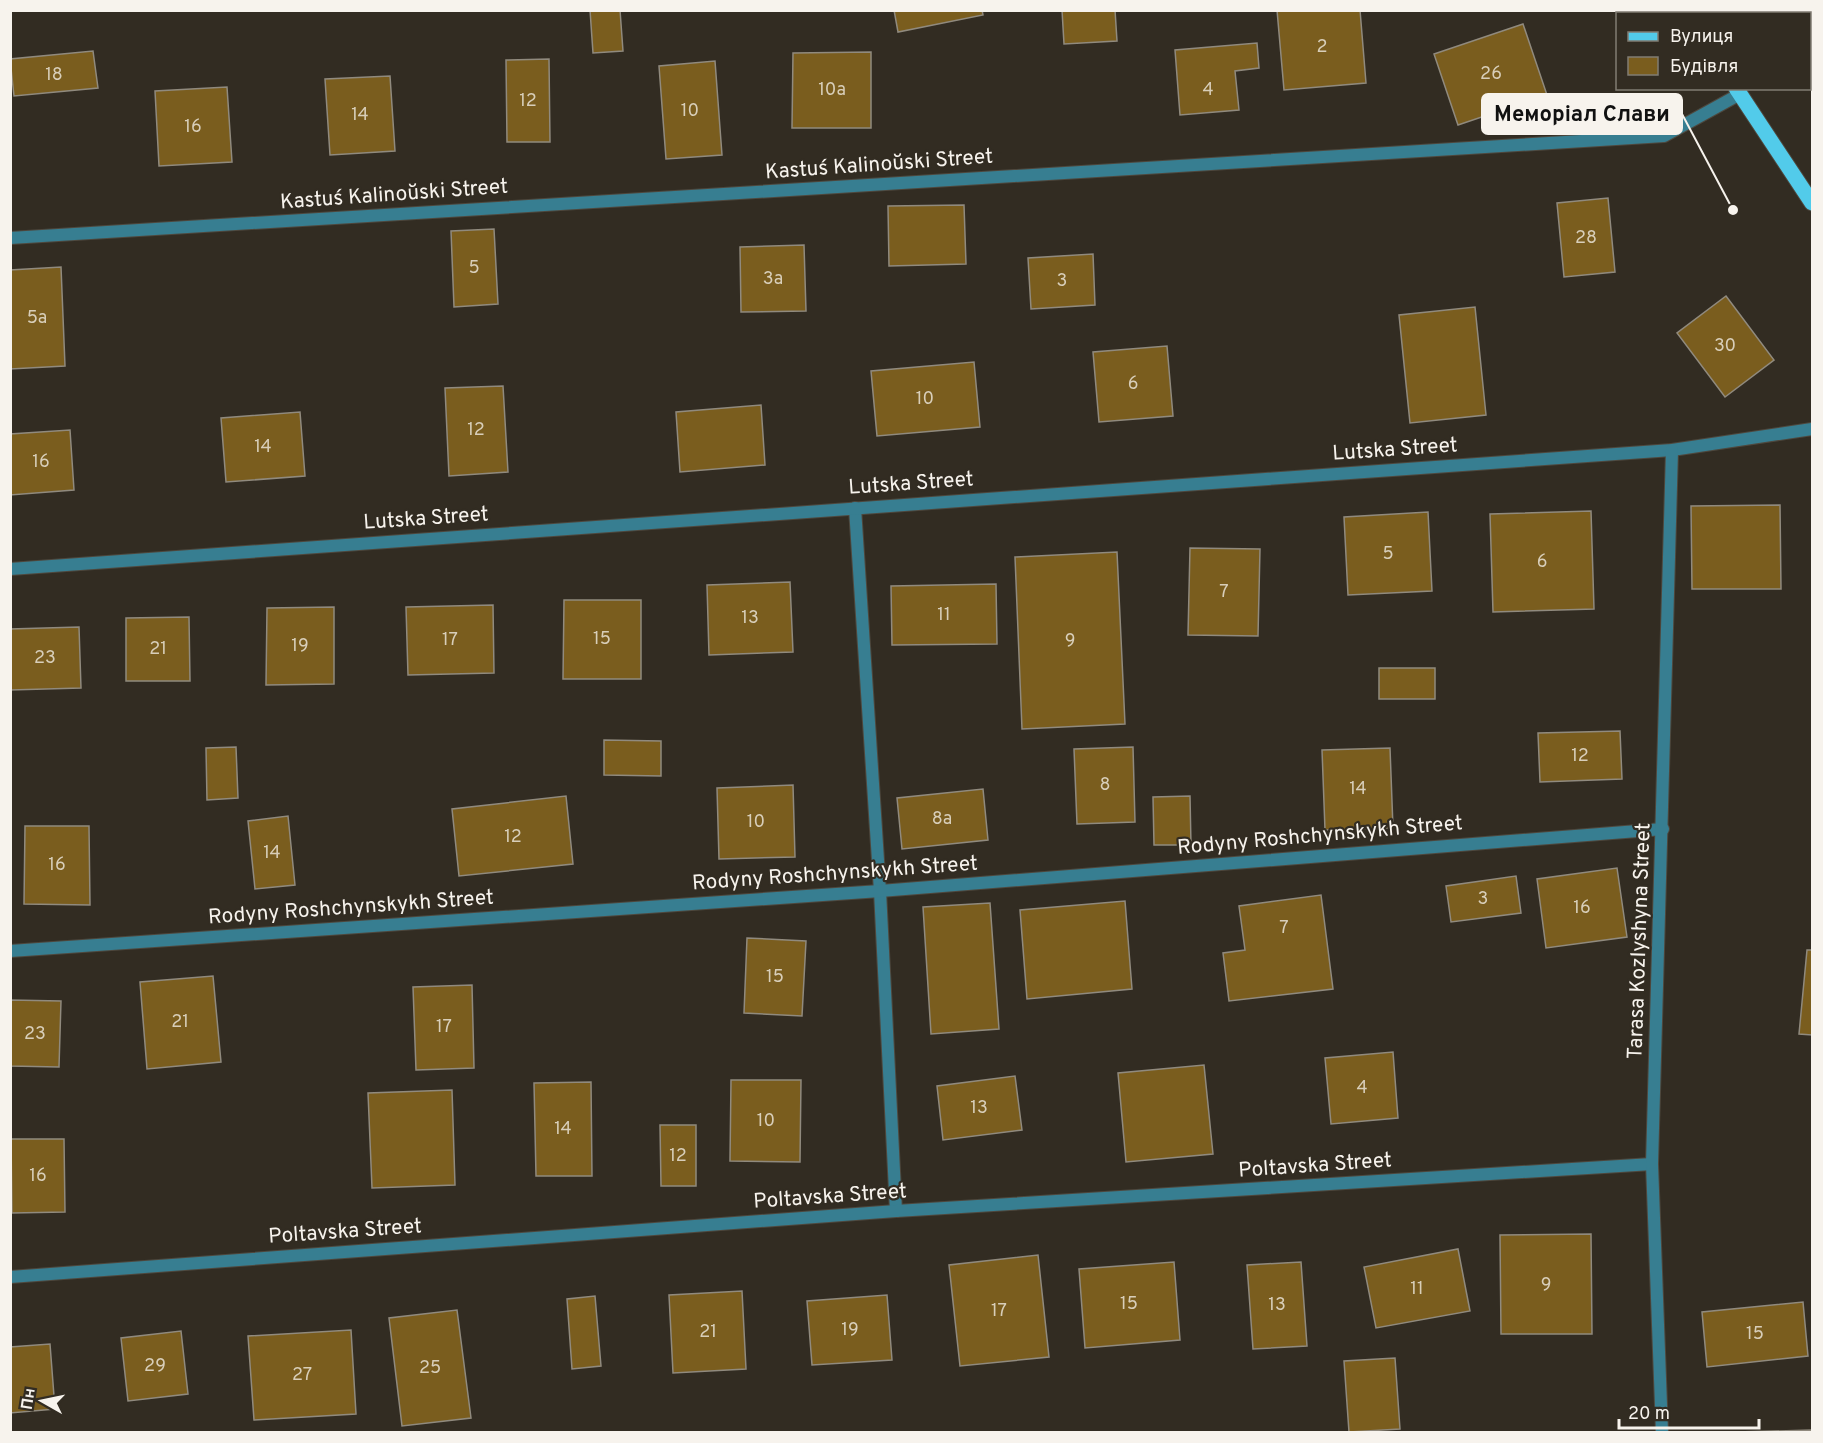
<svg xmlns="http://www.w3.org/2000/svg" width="1823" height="1443" font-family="Overpass,sans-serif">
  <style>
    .building { fill: #7a5d1e; stroke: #908a7e; stroke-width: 1.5 }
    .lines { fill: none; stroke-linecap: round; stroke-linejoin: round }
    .minor-casing { stroke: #4e483e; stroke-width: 14 }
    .primary-casing { stroke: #4e483e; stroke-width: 17 }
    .minor { stroke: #377e91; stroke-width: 12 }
    .primary { stroke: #52cbea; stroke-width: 15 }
    .labels { text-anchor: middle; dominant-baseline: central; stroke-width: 4.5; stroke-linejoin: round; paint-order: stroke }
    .number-label { font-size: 18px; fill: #d8ceb9 }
    .street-label { font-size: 21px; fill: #f7f3ed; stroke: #322c22 }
    .leader { fill: none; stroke: #f7f3ed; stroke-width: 2 }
    .callout-dot { fill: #f7f3ed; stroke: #322c22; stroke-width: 2 }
    .callout { fill: #f7f3ed; stroke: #f7f3ed; stroke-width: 2 }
    .callout-label { font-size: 22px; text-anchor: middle; font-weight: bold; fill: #111 }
  </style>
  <rect width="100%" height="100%" fill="#322c22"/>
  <g class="building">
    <polygon points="590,10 620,10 623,51 593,53"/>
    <polygon points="894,10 982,10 983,15 898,32"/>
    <polygon points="1062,10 1115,10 1117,41 1064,44"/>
    <polygon points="1277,10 1360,10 1366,83 1284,90"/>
    <polygon points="1523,24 1547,95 1458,125 1434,54"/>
    <polygon points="1257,43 1259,68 1235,71 1239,110 1180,115 1175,50"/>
    <polygon points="93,51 98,88 14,96 10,59"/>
    <polygon points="871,52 871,128 792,128 793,53"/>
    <polygon points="549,59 550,142 507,142 506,60"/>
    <polygon points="715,61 722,155 666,159 659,66"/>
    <polygon points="390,76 395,151 330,155 325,79"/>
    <polygon points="227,87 232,162 159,166 155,91"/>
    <polygon points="1608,198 1615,272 1564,277 1557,203"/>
    <polygon points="964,205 966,264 889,266 888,206"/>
    <polygon points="494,229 498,304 454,307 451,231"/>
    <polygon points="804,245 806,311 741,312 740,247"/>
    <polygon points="1093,254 1095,305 1031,309 1028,258"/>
    <polygon points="61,267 65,366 10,369 10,270"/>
    <polygon points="1726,296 1774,360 1725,397 1677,333"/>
    <polygon points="1475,307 1486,415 1410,423 1399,315"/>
    <polygon points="1167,346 1173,416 1099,422 1093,352"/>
    <polygon points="974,362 980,427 877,436 871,371"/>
    <polygon points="503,386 508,472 449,476 445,388"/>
    <polygon points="761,405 765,465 680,472 676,412"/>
    <polygon points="300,412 305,476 226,482 221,418"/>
    <polygon points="70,430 74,490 10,495 10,434"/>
    <polygon points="1780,505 1781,589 1692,589 1691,506"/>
    <polygon points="1591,511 1594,609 1493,612 1490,514"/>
    <polygon points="1428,512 1432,591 1348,595 1344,517"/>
    <polygon points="1190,548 1260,549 1258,636 1188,635"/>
    <polygon points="1117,552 1125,724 1022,729 1015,557"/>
    <polygon points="790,582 793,652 709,655 707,585"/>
    <polygon points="996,584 997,644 892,645 891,586"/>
    <polygon points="564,600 641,600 641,679 563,679"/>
    <polygon points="493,605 494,673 408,675 406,607"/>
    <polygon points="334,607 334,684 266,685 267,608"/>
    <polygon points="189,617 190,681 126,681 126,618"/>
    <polygon points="79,627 81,688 10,690 10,629"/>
    <rect x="1379" y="668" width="56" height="31"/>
    <polygon points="1620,731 1622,779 1540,782 1538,733"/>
    <polygon points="604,740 661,741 661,776 604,775"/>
    <polygon points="236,747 238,798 207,800 206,748"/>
    <polygon points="1133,747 1135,822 1077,824 1074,749"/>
    <polygon points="1390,748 1393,828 1325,830 1322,750"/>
    <polygon points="793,785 795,857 719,859 717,788"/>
    <polygon points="983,789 988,840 902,849 897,798"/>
    <polygon points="566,796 573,864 459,876 452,809"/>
    <polygon points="1190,796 1191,845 1154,845 1153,797"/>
    <polygon points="288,816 295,885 255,889 248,821"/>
    <polygon points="25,826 89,826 90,905 24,904"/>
    <polygon points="1617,868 1627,937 1546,948 1537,879"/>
    <polygon points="1516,876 1521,913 1451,922 1446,886"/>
    <polygon points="1321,895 1333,989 1229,1001 1223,953 1245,950 1239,906"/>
    <polygon points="1125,901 1132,989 1027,999 1020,910"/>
    <polygon points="990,903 999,1029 931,1034 923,907"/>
    <polygon points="747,938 806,941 802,1016 744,1013"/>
    <polygon points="1807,950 1812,950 1812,1035 1799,1034"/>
    <polygon points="213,976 221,1062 147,1069 140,982"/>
    <polygon points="472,985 474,1068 416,1070 413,987"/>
    <polygon points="10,1000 61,1001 59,1067 10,1066"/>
    <polygon points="1393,1052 1398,1118 1331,1124 1325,1058"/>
    <polygon points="1204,1065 1213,1154 1126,1162 1118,1073"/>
    <polygon points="1015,1076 1022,1130 943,1140 937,1086"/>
    <polygon points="731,1080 801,1080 800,1162 730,1161"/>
    <polygon points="591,1082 592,1176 536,1176 534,1083"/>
    <polygon points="452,1090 455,1185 372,1188 368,1093"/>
    <polygon points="660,1125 696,1125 696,1186 661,1186"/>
    <polygon points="11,1139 64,1139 65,1212 12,1213"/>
    <polygon points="1591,1234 1592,1334 1501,1334 1500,1235"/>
    <polygon points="1458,1249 1470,1311 1376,1328 1364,1267"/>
    <polygon points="1038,1255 1049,1357 960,1366 949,1265"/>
    <polygon points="1174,1262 1180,1340 1085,1348 1079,1269"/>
    <polygon points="1301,1262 1307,1346 1253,1349 1247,1265"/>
    <polygon points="742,1291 746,1369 673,1373 669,1295"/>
    <polygon points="887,1295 892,1360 812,1365 807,1301"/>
    <polygon points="595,1296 601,1366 572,1369 567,1299"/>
    <polygon points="1803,1302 1808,1356 1707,1367 1702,1312"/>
    <polygon points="457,1310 471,1418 402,1426 389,1318"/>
    <polygon points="351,1330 356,1414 254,1420 248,1336"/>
    <polygon points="181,1331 188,1394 128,1401 121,1338"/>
    <polygon points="50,1344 55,1409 10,1413 10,1347"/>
    <polygon points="1395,1358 1400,1429 1349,1432 1344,1361"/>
    <polygon points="1811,1430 1811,1432 1736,1432"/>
  </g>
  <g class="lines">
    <defs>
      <g id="minor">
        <polyline points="10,238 1664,136 1740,94"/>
        <polyline points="855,508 880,891 896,1211"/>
        <polyline points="10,569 1672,450 1812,429"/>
        <polyline points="10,951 880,891 1663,829"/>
        <polyline points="10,1277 896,1211 1652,1164"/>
        <polyline points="1662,1432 1652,1164 1672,450"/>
      </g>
      <g id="primary">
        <polyline points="1685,10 1687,14"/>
        <polyline points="1736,88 1812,203"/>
      </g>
    </defs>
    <use href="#minor" class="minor-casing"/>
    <use href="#primary" class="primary-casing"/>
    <use href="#minor" class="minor"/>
    <use href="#primary" class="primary"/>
  </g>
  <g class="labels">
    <g class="number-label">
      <text x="1322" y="47">2</text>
      <text x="1491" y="74">26</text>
      <text x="54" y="75">18</text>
      <text x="832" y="90">10а</text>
      <text x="1208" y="90">4</text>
      <text x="528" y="101">12</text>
      <text x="690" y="111">10</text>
      <text x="360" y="115">14</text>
      <text x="193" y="127">16</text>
      <text x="1586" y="238">28</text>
      <text x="474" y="268">5</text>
      <text x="773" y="279">3а</text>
      <text x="1062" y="281">3</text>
      <text x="37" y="318">5а</text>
      <text x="1725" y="346">30</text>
      <text x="1133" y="384">6</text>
      <text x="925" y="399">10</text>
      <text x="476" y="430">12</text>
      <text x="263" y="447">14</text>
      <text x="41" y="462">16</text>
      <text x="1388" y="554">5</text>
      <text x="1542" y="562">6</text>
      <text x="1224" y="592">7</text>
      <text x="944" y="615">11</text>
      <text x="750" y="618">13</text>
      <text x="602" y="639">15</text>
      <text x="450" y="640">17</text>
      <text x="1070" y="641">9</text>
      <text x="300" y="646">19</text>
      <text x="158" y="649">21</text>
      <text x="45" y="658">23</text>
      <text x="1580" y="756">12</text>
      <text x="1105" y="785">8</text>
      <text x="1358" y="789">14</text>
      <text x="942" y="819">8а</text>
      <text x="756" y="822">10</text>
      <text x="513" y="837">12</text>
      <text x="272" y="853">14</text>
      <text x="57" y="865">16</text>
      <text x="1483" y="899">3</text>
      <text x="1582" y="908">16</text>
      <text x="1284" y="928">7</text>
      <text x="775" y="977">15</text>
      <text x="180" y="1022">21</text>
      <text x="444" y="1027">17</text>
      <text x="35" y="1034">23</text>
      <text x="1362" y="1088">4</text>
      <text x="979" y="1108">13</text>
      <text x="766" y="1121">10</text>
      <text x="563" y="1129">14</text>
      <text x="678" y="1156">12</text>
      <text x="38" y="1176">16</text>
      <text x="1546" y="1285">9</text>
      <text x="1417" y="1289">11</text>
      <text x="1129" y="1304">15</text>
      <text x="1277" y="1305">13</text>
      <text x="999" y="1311">17</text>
      <text x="850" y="1330">19</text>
      <text x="708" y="1332">21</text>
      <text x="1755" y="1334">15</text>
      <text x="155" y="1366">29</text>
      <text x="430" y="1368">25</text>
      <text x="302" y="1375">27</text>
    </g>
    <g class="street-label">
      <text transform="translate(879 165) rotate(-4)">Kastuś Kalinoŭski Street</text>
      <text transform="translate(394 195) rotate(-4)">Kastuś Kalinoŭski Street</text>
      <text transform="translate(1395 450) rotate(-4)">Lutska Street</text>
      <text transform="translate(911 484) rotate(-4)">Lutska Street</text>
      <text transform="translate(426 519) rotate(-4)">Lutska Street</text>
      <text transform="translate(1320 836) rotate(-5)">Rodyny Roshchynskykh Street</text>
      <text transform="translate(835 874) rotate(-4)">Rodyny Roshchynskykh Street</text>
      <text transform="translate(351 908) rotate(-4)">Rodyny Roshchynskykh Street</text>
      <text transform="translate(1640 941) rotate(-88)">Tarasa Kozlyshyna Street</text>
      <text transform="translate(1315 1166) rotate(-4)">Poltavska Street</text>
      <text transform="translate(830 1197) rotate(-4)">Poltavska Street</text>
      <text transform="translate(345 1232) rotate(-4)">Poltavska Street</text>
    </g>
  </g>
  <path class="leader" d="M1733 210L1682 114"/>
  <circle class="callout-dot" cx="1733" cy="210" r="6"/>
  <rect class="callout" x="1482" y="94" width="200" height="40" rx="6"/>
  <g class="callout-label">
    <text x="1582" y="121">Меморіал Слави</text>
  </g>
  <rect width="1823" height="1443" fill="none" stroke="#f7f3ed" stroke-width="24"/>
  <rect x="1616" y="12" width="195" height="78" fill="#322c22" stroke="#817c73" stroke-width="1.5"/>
  <rect x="1628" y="32" width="30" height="9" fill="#52cbea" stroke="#817c73" stroke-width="1.5"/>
  <text x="1670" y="42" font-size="18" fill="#f7f3ed">Вулиця</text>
  <rect x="1628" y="57" width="30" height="18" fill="#7a5d1e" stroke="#817c73" stroke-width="1.5"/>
  <text x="1670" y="72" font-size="18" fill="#f7f3ed">Будівля</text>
  <g transform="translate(42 1401) rotate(279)" stroke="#322c22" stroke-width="4.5" paint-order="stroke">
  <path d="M0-4.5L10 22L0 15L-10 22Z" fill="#f7f3ed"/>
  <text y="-9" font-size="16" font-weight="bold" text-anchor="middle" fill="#f7f3ed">Пн</text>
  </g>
  <path d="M1619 1419v9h140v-9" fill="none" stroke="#f7f3ed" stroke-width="3"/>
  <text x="1628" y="1419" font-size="18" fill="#f7f3ed" stroke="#322c22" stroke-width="4.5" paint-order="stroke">20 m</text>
</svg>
